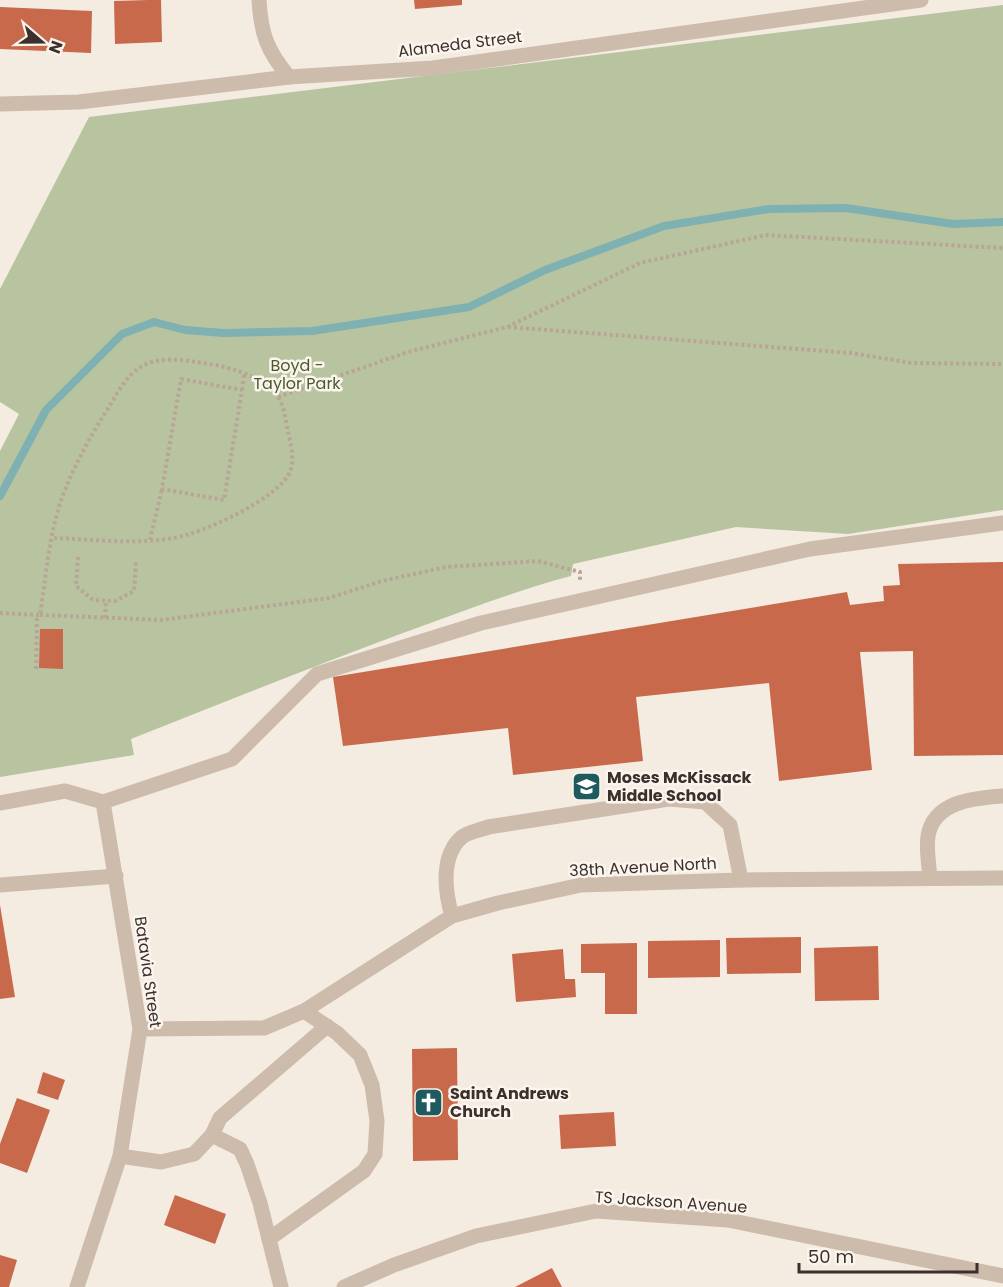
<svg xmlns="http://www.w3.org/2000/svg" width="1003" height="1287" font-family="Poppins,sans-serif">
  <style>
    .green { fill: #b8c4a0 }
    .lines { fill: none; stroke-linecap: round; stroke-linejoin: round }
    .stream { stroke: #7fb0b2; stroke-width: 8 }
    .building { fill: #c8694b }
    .path { stroke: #b9a596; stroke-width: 4; stroke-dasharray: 3 3; stroke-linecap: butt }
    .minor { stroke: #cdbbac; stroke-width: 15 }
    .labels { text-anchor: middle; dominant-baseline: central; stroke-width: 5; stroke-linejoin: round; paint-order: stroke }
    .street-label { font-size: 16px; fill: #3b302b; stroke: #fbf5ee }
    .park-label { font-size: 16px; fill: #4a5a2e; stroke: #fbf5ee }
    .poi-label { font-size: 16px; font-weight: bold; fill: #3b302b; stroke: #fbf5ee; text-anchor: start }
  </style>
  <rect width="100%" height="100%" fill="#f4ebe1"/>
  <path class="green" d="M1003 5V510L848 534 736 527 573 564 571 576C514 591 459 613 403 633 312 667 221 703 131 739L134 755 0 777V451L19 414 0 402V289L89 117Z"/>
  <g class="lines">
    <polyline class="stream" points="0,496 46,410 122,334 154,322 185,330 224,333 312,331 469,307 545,270 664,226 769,209 846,208 953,224 1003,222"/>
  </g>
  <g class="building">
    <polygon points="148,0 161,0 162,42 115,44 114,1"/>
    <polygon points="414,0 462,0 462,5 415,9"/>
    <polygon points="0,7 92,11 91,53 0,49"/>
    <polygon points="1003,562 1003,755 914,756 913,651 860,652 872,770 779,781 769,683 636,697 643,761 513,775 508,728 343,746 333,677 847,592 850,605 884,601 883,586 900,585 898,564"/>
    <polygon points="40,629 63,629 63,669 39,668"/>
    <polygon points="0,905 15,997 0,999"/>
    <polygon points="801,937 801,973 727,974 726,938"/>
    <polygon points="720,940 720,977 648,978 648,941"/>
    <polygon points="637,943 637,1014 605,1014 605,973 581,973 581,944"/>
    <polygon points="878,946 879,1000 815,1001 814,948"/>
    <polygon points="563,949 565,979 575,979 576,997 516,1002 512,954"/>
    <polygon points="457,1048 458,1160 413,1161 412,1049"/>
    <polygon points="43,1072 65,1080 58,1100 37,1093"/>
    <polygon points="17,1098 50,1110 27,1173 0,1163 0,1144"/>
    <polygon points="614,1112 616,1146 561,1149 559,1115"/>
    <polygon points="175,1195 226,1214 215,1244 164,1225"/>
    <polygon points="0,1255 17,1260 9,1287 0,1287"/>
    <polygon points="552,1268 562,1287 515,1287"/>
  </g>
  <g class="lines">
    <g class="path">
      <polyline points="508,327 851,353 911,363 1003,364"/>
      <polygon points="181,379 242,390 224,500 162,489"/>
      <polyline points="242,390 244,374"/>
      <polyline points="278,397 408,352 507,327 640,263 766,235 1003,248"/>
      <polyline points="150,540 162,489"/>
      <polyline points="78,557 76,586 93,600 115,601 134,591 136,562"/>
      <path d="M0 613 40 615C46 576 49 533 63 495 75 464 91 435 109 407 117 393 126 377 139 368 156 357 177 359 196 362 223 365 261 374 278 397 284 406 286 421 288 432 291 444 295 460 290 472 278 499 203 533 174 538 135 545 92 539 52 538"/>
      <polyline points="40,615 161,620 329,598 382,581 446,567 538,561 580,572 580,582"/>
      <polyline points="105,618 106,600"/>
      <polyline points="36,669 37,615"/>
    </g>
    <g class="minor">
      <path d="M259 0C261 34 267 51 289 77"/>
      <polyline points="0,104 79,102 289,77 433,68 921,0"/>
      <polyline points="103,802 232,759 317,674 481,623 810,549 1003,523"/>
      <polyline points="0,803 65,791 103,802 140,1029 120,1156 77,1287"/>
      <path d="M930 878C929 865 926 849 928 836 934 801 974 798 1003 796"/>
      <polyline points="0,885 116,876"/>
      <path d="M452 916C445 892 440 856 462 837 468 832 481 830 488 827L669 799 705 802 730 825 741 880"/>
      <polyline points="140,1029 264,1028 304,1011 452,916 498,903 581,885 741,880 1003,878"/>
      <polyline points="212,1135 220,1118 327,1026"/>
      <polyline points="120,1156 161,1162 194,1154 212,1135 240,1149 247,1164 260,1203 281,1287"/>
      <polyline points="269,1239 364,1171 375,1154 377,1121 372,1085 360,1055 337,1033 304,1011"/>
      <polyline points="344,1287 394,1265 476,1236 596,1211 728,1220 1003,1276"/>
    </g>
  </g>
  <defs>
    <symbol id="school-square" viewBox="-11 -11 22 22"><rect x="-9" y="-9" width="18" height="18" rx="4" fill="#1f5a5e" stroke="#fbf5ee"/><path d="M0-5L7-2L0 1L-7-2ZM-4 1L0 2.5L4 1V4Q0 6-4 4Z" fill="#fff"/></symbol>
    <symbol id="church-square" viewBox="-11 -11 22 22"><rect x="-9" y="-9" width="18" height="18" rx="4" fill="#1f5a5e" stroke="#fbf5ee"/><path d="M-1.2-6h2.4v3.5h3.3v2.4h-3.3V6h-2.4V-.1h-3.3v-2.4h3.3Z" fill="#fff"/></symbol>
  </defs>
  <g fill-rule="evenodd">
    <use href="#school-square" x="570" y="770" width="33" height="33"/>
    <use href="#church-square" x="412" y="1086" width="33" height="33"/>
  </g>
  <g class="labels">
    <g class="street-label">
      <text transform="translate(460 44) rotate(-7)">Alameda Street</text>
      <text transform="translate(643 867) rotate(-3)">38th Avenue North</text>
      <text transform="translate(148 972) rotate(82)">Batavia Street</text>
      <text transform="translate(671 1202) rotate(4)">TS Jackson Avenue</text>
    </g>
    <g class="park-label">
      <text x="297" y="365">Boyd -<tspan x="297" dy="18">Taylor Park</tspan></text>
    </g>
    <g class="poi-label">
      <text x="607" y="777">Moses McKissack<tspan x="607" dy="18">Middle School</tspan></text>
      <text x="450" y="1093">Saint Andrews<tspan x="450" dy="18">Church</tspan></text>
    </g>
  </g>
  <g transform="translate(42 42) rotate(110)" stroke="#fbf5ee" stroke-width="4.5" paint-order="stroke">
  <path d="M0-4.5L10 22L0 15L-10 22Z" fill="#3b302b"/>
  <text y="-9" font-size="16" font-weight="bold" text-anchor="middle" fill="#3b302b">N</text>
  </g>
  <path d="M799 1263v9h178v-9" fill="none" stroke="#3b302b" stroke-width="3"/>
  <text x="808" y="1263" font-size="18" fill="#3b302b" stroke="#fbf5ee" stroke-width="4.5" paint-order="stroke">50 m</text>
</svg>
